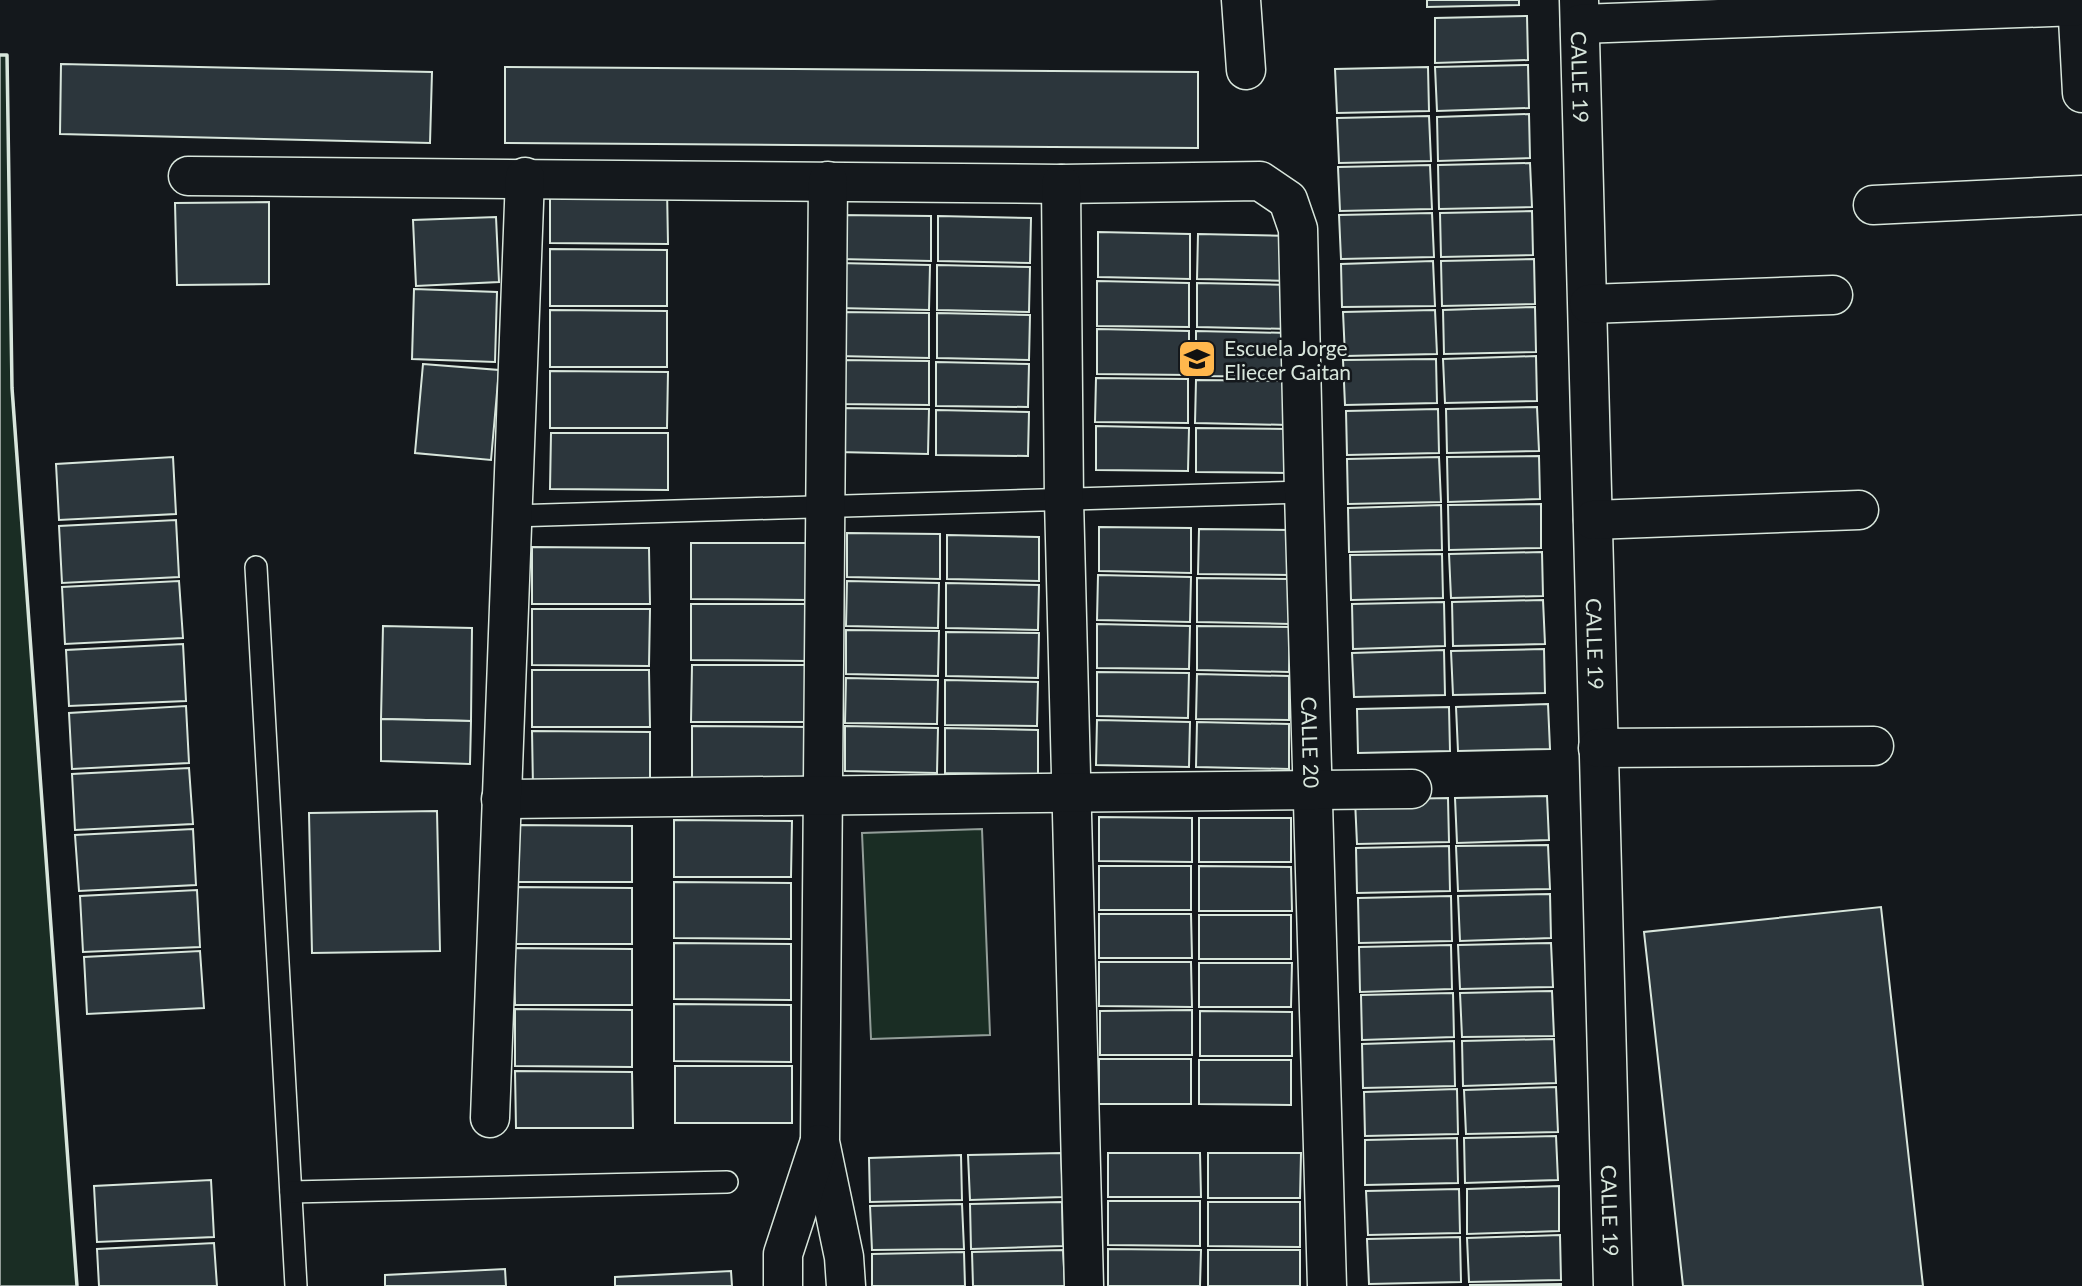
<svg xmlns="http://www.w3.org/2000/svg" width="2082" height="1286" font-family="Lato,sans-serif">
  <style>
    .green { fill: #1a2d24; stroke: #939e99; stroke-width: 2 }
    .building { fill: #2c363c; stroke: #d8e6dc; stroke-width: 2 }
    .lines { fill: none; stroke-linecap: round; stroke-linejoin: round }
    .service-casing { stroke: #d8e6dc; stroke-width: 24 }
    .minor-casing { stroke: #d8e6dc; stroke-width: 41 }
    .service { stroke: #14181c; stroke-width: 21 }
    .minor { stroke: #14181c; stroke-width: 38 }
    .wall { stroke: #d8e6dc; stroke-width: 3.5 }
    .labels { text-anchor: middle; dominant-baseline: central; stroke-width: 5; stroke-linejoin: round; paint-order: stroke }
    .street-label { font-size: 21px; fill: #d8e6dc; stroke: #14181c }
    .poi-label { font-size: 21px; fill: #d8e6dc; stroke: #14181c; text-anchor: start }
  </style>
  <rect width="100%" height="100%" fill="#14181c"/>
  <g class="green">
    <polygon points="0,55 7,55 12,386 77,1286 0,1286"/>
    <polygon points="982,829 990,1035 871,1039 862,833"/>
  </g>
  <g class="building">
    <polygon points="1427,0 1519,0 1519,5 1427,7"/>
    <polygon points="1527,16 1528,60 1435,63 1435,18"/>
    <polygon points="61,64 432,72 430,143 60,134"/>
    <polygon points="1528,65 1529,108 1437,111 1435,67"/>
    <polygon points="505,67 1198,72 1198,148 505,143"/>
    <polygon points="1428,67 1429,111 1337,113 1335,69"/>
    <polygon points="1529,114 1530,158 1438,161 1437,117"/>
    <polygon points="1429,116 1431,161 1339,163 1337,118"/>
    <polygon points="1530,163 1532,207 1439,209 1438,165"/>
    <polygon points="1430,165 1432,209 1340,211 1338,167"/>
    <polygon points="550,187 667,188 668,244 550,243"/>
    <polygon points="269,202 269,284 177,285 175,203"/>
    <polygon points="1532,211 1533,255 1441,257 1440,213"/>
    <polygon points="1432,213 1434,257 1341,259 1339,215"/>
    <polygon points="838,215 931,216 931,261 838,259"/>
    <polygon points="938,216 1031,218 1030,263 938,261"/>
    <polygon points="496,217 499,282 416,286 413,220"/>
    <polygon points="1098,232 1190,234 1190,279 1098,277"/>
    <polygon points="1198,234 1290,236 1290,281 1197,279"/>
    <polygon points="550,249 667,250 667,306 550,306"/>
    <polygon points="1534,259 1535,304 1442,306 1441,261"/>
    <polygon points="1433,261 1435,306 1342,307 1341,264"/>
    <polygon points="838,263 930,265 929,310 837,308"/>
    <polygon points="937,265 1030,267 1029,312 937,310"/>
    <polygon points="1097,281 1189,283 1189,327 1097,326"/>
    <polygon points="1197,283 1290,285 1289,329 1197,327"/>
    <polygon points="414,289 497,292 495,362 412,359"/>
    <polygon points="1535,307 1536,352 1444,354 1443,310"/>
    <polygon points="550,310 667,311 667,367 550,367"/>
    <polygon points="1435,310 1437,354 1345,356 1343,312"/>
    <polygon points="837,312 929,313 929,358 837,356"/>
    <polygon points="937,313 1030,315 1029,360 937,358"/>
    <polygon points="1097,329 1189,331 1189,375 1097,374"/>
    <polygon points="1196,331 1289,333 1288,377 1196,376"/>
    <polygon points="1536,356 1537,401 1445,403 1443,359"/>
    <polygon points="1436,359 1437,403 1345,405 1343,360"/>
    <polygon points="837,360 929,361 929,405 837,404"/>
    <polygon points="936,362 1029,364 1028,407 936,406"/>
    <polygon points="423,364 499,370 491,460 415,453"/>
    <polygon points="550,371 668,372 667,428 550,428"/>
    <polygon points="1096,378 1188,379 1188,423 1095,422"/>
    <polygon points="1196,380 1288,381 1288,425 1195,423"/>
    <polygon points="1537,407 1539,451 1447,453 1446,409"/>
    <polygon points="837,408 929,409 928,454 837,452"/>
    <polygon points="1438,409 1439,453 1347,455 1346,411"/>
    <polygon points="936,410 1029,412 1028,456 936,455"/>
    <polygon points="1096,426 1189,428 1188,471 1096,470"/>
    <polygon points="1196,428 1289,429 1288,473 1196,472"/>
    <polygon points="551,433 668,433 668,490 550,489"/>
    <polygon points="1539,456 1540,499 1448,502 1447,457"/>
    <polygon points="173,457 176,514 59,520 56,464"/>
    <polygon points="1439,457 1441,502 1348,504 1347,459"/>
    <polygon points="1541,504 1541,548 1449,550 1448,505"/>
    <polygon points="1441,505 1442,550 1349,552 1348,508"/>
    <polygon points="176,520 179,577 62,583 59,526"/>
    <polygon points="1099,527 1191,528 1191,573 1099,571"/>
    <polygon points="1199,529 1291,530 1290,575 1198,574"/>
    <polygon points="847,533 940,534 940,579 847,577"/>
    <polygon points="947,535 1039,537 1039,581 947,579"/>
    <polygon points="691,543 809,543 808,600 691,599"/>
    <polygon points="532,547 649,548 650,604 532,604"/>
    <polygon points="1542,552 1543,596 1451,598 1449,554"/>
    <polygon points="1442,554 1443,598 1351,600 1350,555"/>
    <polygon points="1098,575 1191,577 1190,622 1097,620"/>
    <polygon points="1197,578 1290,579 1290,624 1197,622"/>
    <polygon points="179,581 183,638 65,644 62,587"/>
    <polygon points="847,581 939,583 938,628 846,626"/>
    <polygon points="946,583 1039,585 1038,630 946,628"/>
    <polygon points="1543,600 1545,644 1453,646 1452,602"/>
    <polygon points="1444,602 1445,646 1353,649 1352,604"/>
    <polygon points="691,604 808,604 808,661 691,660"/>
    <polygon points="532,609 650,609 649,666 532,665"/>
    <polygon points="1097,624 1190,626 1189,669 1097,668"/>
    <polygon points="383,626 472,628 471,721 381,719"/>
    <polygon points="1197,626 1290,627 1289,672 1197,670"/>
    <polygon points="846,630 939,631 938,676 846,674"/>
    <polygon points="946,632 1039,633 1038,678 946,676"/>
    <polygon points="183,644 186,701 69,706 66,650"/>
    <polygon points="1544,649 1545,693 1453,695 1451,651"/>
    <polygon points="1444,650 1445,695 1354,697 1352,653"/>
    <polygon points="692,665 808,665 809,722 691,722"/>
    <polygon points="532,670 649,670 650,727 532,727"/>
    <polygon points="1097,672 1189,673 1188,718 1097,716"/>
    <polygon points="1197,674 1289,676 1289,720 1196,719"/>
    <polygon points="846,678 938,680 937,724 845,723"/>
    <polygon points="945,680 1038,682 1037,726 945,725"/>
    <polygon points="1548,704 1550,749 1458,751 1456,707"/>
    <polygon points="186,706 189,763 72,769 69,713"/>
    <polygon points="1449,707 1450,751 1358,753 1357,709"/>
    <polygon points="381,719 471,721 470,764 381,761"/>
    <polygon points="1097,720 1190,722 1189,767 1096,765"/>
    <polygon points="1197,722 1289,724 1289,769 1196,767"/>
    <polygon points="692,726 809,727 809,783 692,783"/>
    <polygon points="845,726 938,728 937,773 845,771"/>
    <polygon points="945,728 1038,730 1038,774 945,773"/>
    <polygon points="532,731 650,732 650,788 533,788"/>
    <polygon points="189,768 193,824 75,830 72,774"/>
    <polygon points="1547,796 1549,840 1457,843 1455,798"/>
    <polygon points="1448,798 1449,842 1357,844 1355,800"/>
    <polygon points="437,811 440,951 312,953 309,813"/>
    <polygon points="1099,817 1192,818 1192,862 1099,861"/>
    <rect x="1199" y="818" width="92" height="44"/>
    <polygon points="674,820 792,821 791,877 674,877"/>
    <polygon points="515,825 632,826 632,882 514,882"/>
    <polygon points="193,829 196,885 79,891 75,835"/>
    <polygon points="1548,845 1550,889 1458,891 1456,846"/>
    <polygon points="1449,846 1450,891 1357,893 1356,848"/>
    <rect x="1099" y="866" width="92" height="44"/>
    <polygon points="1199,866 1291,867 1292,911 1199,911"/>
    <polygon points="674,882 791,883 791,939 674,938"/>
    <polygon points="515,887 632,888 632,944 514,944"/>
    <polygon points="197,890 200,947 83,952 80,896"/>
    <polygon points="1550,894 1551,938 1460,941 1458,896"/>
    <polygon points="1451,896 1452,941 1359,943 1358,898"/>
    <polygon points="1881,907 1923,1286 1683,1286 1644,932"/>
    <polygon points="1099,914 1191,914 1192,958 1099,958"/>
    <rect x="1199" y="915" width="92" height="44"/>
    <polygon points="674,943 791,944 791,1000 674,999"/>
    <polygon points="1551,943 1553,987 1460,989 1458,945"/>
    <polygon points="1451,945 1452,989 1360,992 1359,947"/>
    <polygon points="514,948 632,949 632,1005 515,1005"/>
    <polygon points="200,951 204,1008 87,1014 84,957"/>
    <polygon points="1099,962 1191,962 1192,1007 1099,1006"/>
    <polygon points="1199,963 1292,963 1291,1007 1199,1007"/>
    <polygon points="1552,991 1554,1036 1462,1037 1460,993"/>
    <polygon points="1453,993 1454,1037 1362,1040 1361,995"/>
    <polygon points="674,1004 791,1005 791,1062 674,1061"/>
    <polygon points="515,1009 632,1010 632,1067 515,1066"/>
    <polygon points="1192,1010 1192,1055 1100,1055 1100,1011"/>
    <polygon points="1200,1011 1292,1012 1292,1056 1200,1056"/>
    <polygon points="1554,1039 1556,1083 1463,1086 1462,1041"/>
    <polygon points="1454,1041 1455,1086 1363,1088 1362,1044"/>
    <rect x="1099" y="1059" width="92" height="45"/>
    <polygon points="1199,1060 1291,1060 1291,1105 1199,1104"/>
    <rect x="675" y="1066" width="117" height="57"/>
    <polygon points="515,1071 632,1072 633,1128 516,1128"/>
    <polygon points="1556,1087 1558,1132 1466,1134 1464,1090"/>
    <polygon points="1457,1089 1458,1134 1365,1136 1364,1092"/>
    <polygon points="1556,1136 1558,1180 1465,1183 1464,1138"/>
    <polygon points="1457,1138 1458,1183 1365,1185 1365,1140"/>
    <polygon points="1061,1153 1063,1197 970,1200 968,1155"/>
    <polygon points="1108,1153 1200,1153 1201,1197 1108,1197"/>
    <polygon points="1208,1153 1301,1153 1300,1198 1208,1198"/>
    <polygon points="961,1155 962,1200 870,1202 869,1158"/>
    <polygon points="211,1180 214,1237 97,1242 94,1186"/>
    <polygon points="1559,1186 1559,1231 1467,1234 1467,1189"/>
    <polygon points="1459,1189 1460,1233 1368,1235 1366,1191"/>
    <polygon points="1108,1201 1200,1201 1200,1246 1108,1245"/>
    <polygon points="1062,1202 1063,1246 971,1249 970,1204"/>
    <polygon points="1208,1202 1300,1202 1300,1247 1208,1246"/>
    <polygon points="962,1204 964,1249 872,1250 870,1206"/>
    <polygon points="1560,1235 1561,1280 1469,1282 1467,1238"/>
    <polygon points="1460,1237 1461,1282 1369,1284 1367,1239"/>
    <polygon points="214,1243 217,1286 99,1286 97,1249"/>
    <polygon points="1108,1249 1201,1250 1200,1286 1108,1286"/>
    <polygon points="1063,1250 1065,1286 973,1286 972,1252"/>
    <rect x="1208" y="1250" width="92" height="36"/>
    <polygon points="964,1252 965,1286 872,1286 872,1254"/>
    <polygon points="505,1269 506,1286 385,1286 385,1275"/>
    <polygon points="731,1271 732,1286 615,1286 615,1277"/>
    <polygon points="1561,1284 1561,1286 1469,1285"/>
  </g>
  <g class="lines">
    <defs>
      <g id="service">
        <polyline points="512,516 1304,492"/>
        <polyline points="256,567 296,1286"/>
        <polyline points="291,1192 727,1182"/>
      </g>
      <g id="minor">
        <polyline points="1241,0 1246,70"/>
        <path id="s1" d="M1579 0 1613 1286"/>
        <polyline points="2077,0 2082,93"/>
        <polyline points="1580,24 2078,6"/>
        <path id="s2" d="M188 176 1061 184 1260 181 1288 200 1298 229 1304 492 1327 1286"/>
        <polyline points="828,181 820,1142 844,1257 846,1286"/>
        <polyline points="1061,184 1064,500 1084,1286"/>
        <polyline points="1873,205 2082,195"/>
        <polyline points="1589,304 1833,295"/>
        <polyline points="1593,520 1859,510"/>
        <polyline points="1598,748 1874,746"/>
        <polyline points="501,799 1412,789"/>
        <polyline points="490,1118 525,177"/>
        <polyline points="783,1286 783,1254 819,1144"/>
      </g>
    </defs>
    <use href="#service" class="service-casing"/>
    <use href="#minor" class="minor-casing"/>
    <use href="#service" class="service"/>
    <use href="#minor" class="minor"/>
    <polyline class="wall" points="0,55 7,55 12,388 77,1286"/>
  </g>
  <defs>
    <symbol id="school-square" viewBox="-11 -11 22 22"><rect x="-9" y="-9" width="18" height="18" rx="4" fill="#ffb74d" stroke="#14181c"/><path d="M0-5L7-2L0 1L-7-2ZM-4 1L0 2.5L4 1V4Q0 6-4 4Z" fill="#111"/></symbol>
  </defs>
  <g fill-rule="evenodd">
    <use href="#school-square" x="1175" y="337" width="44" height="44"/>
  </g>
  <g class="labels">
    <g class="street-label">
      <text stroke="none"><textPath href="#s1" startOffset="77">CALLE 19</textPath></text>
      <text stroke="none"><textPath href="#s1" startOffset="644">CALLE 19</textPath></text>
      <text stroke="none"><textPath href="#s2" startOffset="1650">CALLE 20</textPath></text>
      <text stroke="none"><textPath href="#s1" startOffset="1211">CALLE 19</textPath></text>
    </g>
    <g class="poi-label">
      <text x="1224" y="347">Escuela Jorge<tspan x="1224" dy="24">Eliecer Gaitan</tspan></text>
    </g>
  </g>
</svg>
